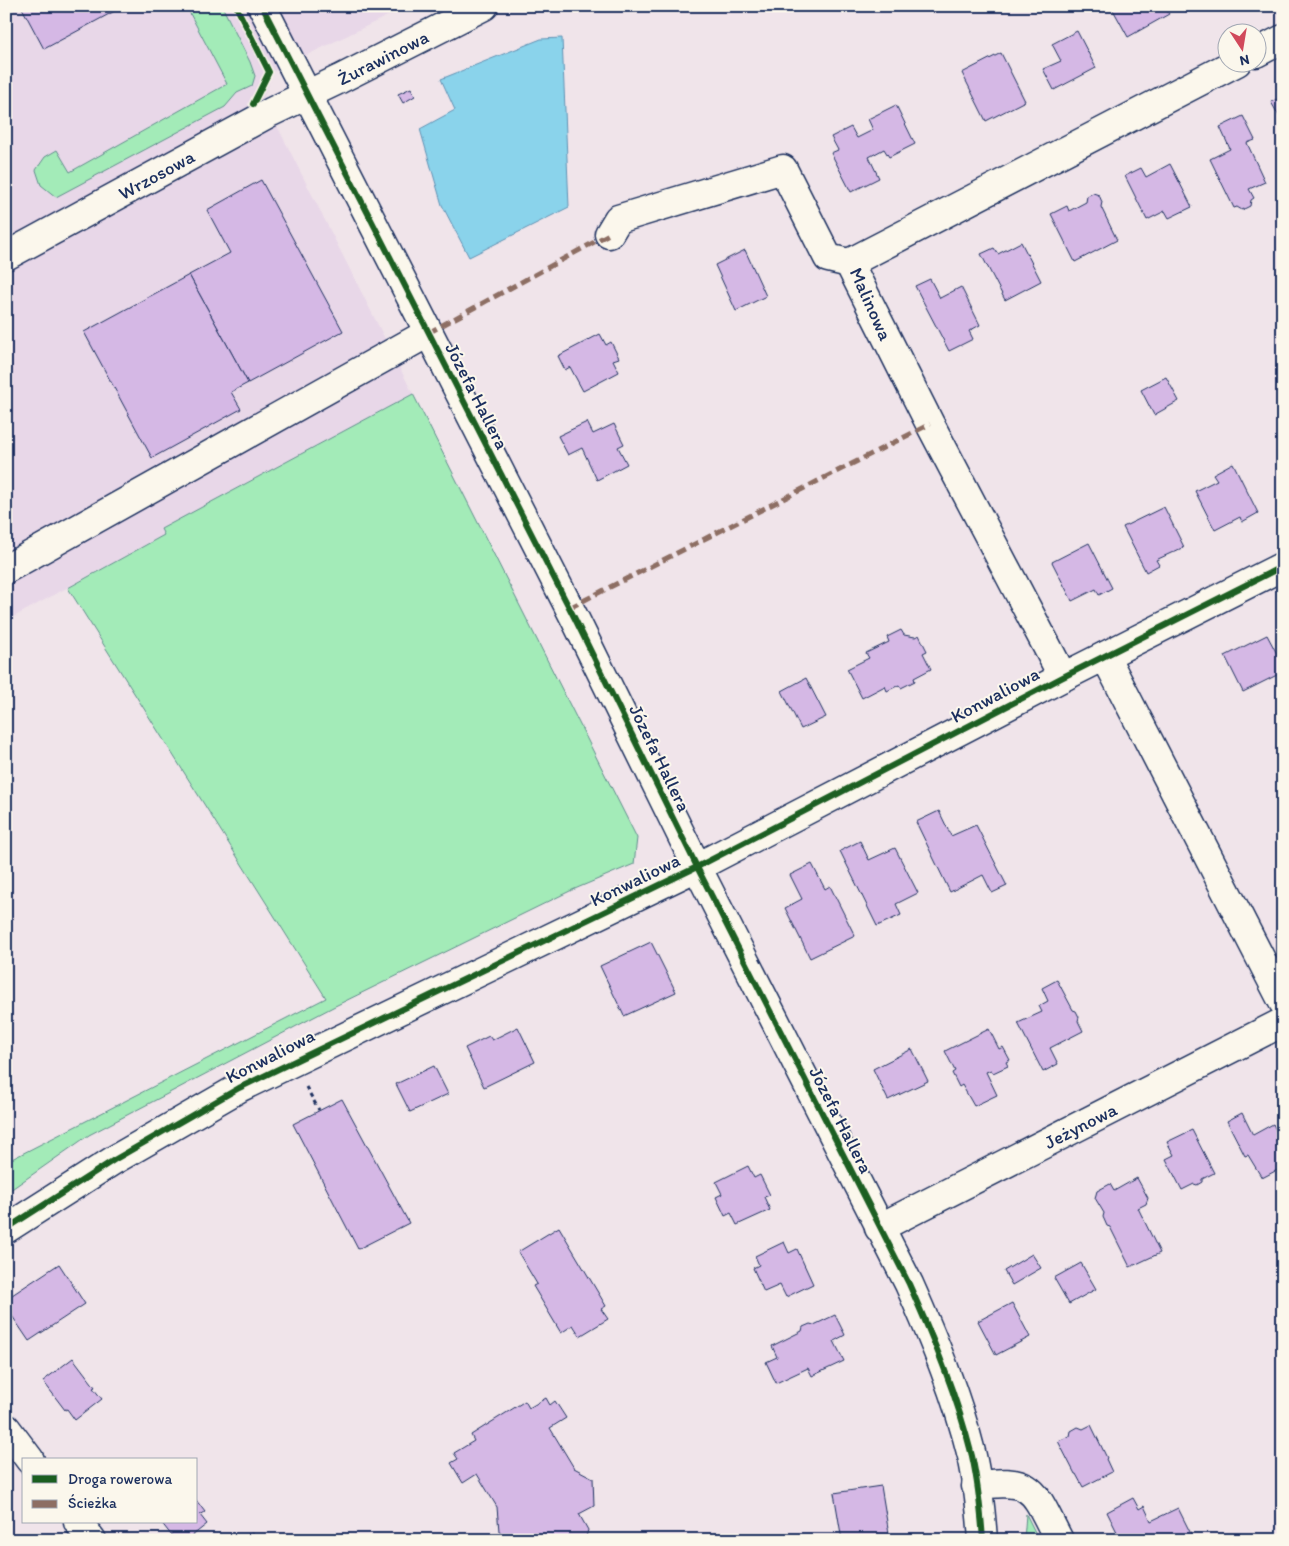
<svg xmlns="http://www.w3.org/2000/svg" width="1289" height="1546" font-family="Itim,sans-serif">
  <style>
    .built { fill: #e8d7e8 }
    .green { fill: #a3ebb8; stroke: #5f8d8b }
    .water { fill: #8ad3eb; stroke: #5e91b3 }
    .building { fill: #d5b8e5; stroke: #1b2f5e }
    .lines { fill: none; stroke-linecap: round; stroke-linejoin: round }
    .minor-casing { stroke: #1b2f5e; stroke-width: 31 }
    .path { stroke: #1b2f5e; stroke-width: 3; stroke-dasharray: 4 4; stroke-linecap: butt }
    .minor { stroke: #fbf7ec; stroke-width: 28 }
    .quiet { stroke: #8d6e63; stroke-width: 5; stroke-dasharray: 10 5; stroke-linecap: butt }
    .cycleway-casing { stroke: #fbf7ec; stroke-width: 9 }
    .cycleway { stroke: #1b5e20; stroke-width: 6 }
    .labels { text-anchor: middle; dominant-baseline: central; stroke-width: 4; stroke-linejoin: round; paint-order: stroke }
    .street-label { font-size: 19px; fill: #1b2f5e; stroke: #fbf7ec }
  </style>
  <rect width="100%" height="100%" fill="#f0e4ea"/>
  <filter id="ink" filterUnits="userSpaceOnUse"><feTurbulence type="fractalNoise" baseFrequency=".02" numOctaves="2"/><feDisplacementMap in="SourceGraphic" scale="10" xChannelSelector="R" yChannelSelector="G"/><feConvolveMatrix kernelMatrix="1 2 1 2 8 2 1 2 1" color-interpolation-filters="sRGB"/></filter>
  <g filter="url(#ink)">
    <polygon class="built" points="6,6 408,6 274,71 263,98 413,394 162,529 164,535 6,621"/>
    <g class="green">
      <polygon points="186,6 222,6 250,62 255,76 252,86 237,93 225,107 56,197 41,185 36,170 45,157 57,150 70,172 227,84"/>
      <polygon points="413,394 637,838 634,864 570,891 333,1007 89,1135 6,1193 6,1162 326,998 68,588 164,535 161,529"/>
      <polygon points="1026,1514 1039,1540 1024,1540"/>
    </g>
    <polygon class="water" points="562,38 569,207 469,257 442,205 420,129 455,110 441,79 541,39"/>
    <g class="building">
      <polygon points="21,6 124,6 44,49"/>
      <polygon points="1111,6 1164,6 1169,14 1128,37"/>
      <polygon points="1077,31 1096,68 1054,90 1043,69 1061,61 1052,44"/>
      <polygon points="1001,53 1025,101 986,121 962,73"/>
      <polygon points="411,88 415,96 403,103 398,94"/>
      <polygon points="1283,96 1283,123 1271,102"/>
      <polygon points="896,105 915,144 889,157 884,149 869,157 879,178 851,192 831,153 838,150 831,137 851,127 857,138 873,130 868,119"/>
      <polygon points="1243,116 1255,140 1247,143 1265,182 1249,189 1254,198 1251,200 1250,206 1242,210 1237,207 1234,208 1210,159 1230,149 1220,127"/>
      <polygon points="1170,164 1192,207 1169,218 1165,211 1147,220 1125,176 1141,168 1146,177"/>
      <polygon points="261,180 343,331 248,383 189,275 230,253 207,210"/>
      <polygon points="1093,193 1099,195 1102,202 1101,207 1117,240 1075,262 1051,214 1067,206 1069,211 1086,202 1087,196"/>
      <polygon points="1021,242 1041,281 1005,300 981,254 994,248 998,254"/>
      <polygon points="745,250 766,296 736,311 715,265"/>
      <polygon points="189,275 248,383 231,392 241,409 152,458 84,332"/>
      <polygon points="930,279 940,298 961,287 980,325 969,331 973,339 949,351 915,286"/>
      <polygon points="600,334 606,345 611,342 619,358 613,360 619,372 583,391 570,367 565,370 558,356"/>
      <polygon points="1166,377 1179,401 1154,415 1141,390"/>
      <polygon points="587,422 593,434 614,424 624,444 618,447 627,464 597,480 582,448 568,455 558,436"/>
      <polygon points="1233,463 1258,513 1242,522 1240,517 1215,530 1195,491 1217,480 1213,474"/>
      <polygon points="1164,507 1184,547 1156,560 1159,565 1146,572 1123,527"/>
      <polygon points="1089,543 1112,588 1099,595 1096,589 1072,601 1052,562"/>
      <polygon points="901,630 904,635 915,637 919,635 927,651 923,653 931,669 914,678 915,681 901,688 899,685 887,691 885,686 862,698 847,669 869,658 866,653 889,642 887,637"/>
      <polygon points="1267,635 1283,665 1283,672 1243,692 1225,656"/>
      <polygon points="806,678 826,717 801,729 782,691"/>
      <polygon points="939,811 951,836 976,825 1007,886 992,893 983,875 950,892 916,822"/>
      <polygon points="860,841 869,860 895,848 918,893 896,904 901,915 877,926 840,851"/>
      <polygon points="812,864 825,889 830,886 855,936 810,958 785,908 802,899 790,875"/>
      <polygon points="651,942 676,992 624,1016 600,966"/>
      <polygon points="1057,980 1073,1010 1076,1011 1079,1017 1078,1021 1083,1031 1050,1048 1058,1064 1043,1072 1018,1023 1042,1012 1039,1006 1048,1001 1042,988"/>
      <polygon points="518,1027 535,1062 484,1087 465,1048 489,1036 492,1040"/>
      <polygon points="989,1029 999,1049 1003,1047 1010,1060 1006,1062 1008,1066 993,1073 991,1070 986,1072 997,1095 974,1106 962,1085 959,1087 952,1073 955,1071 945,1051"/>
      <polygon points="912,1049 928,1081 888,1100 873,1069"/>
      <polygon points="434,1066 448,1094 410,1112 396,1084"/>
      <polygon points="342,1099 409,1223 358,1249 293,1124"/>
      <polygon points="1242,1113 1253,1135 1273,1124 1283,1144 1283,1167 1262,1178 1248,1155 1245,1156 1227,1121"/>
      <polygon points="1192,1130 1214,1173 1202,1179 1202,1182 1197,1185 1194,1184 1182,1190 1166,1159 1174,1155 1167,1142"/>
      <polygon points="748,1166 754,1178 760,1175 770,1195 764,1197 770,1210 737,1225 731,1213 725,1216 716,1197 722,1194 716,1182"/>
      <polygon points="1137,1178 1148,1198 1146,1204 1138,1208 1160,1253 1130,1267 1110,1227 1107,1226 1103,1217 1104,1213 1095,1198 1097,1191 1110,1184 1114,1191"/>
      <polygon points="559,1227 606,1306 601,1309 608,1319 580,1336 573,1325 561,1333 533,1286 537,1284 518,1252"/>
      <polygon points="784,1242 789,1253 797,1249 813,1284 786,1297 780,1285 764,1292 753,1268 759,1265 755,1256"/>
      <polygon points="1032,1254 1041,1268 1012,1285 1004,1271"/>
      <polygon points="1081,1263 1096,1289 1069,1304 1054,1278"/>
      <polygon points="59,1264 85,1304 29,1341 6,1307 6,1299"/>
      <polygon points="1012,1303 1030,1337 996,1355 978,1321"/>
      <polygon points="835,1315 845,1335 834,1341 844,1361 812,1376 808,1368 776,1383 766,1362 777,1357 772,1346 802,1331 803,1327 810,1324 814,1325"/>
      <polygon points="73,1358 95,1387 93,1388 102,1399 75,1420 67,1409 65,1410 43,1381"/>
      <polygon points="546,1398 550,1405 555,1401 566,1418 550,1428 574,1468 593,1478 594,1506 579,1514 588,1530 585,1540 540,1540 539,1538 536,1540 512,1540 499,1531 497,1507 477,1474 463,1483 451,1463 458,1459 454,1453 474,1441 471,1435 525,1401 529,1408"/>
      <polygon points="1091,1425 1107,1458 1106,1459 1112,1472 1083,1487 1076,1474 1075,1474 1058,1441 1070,1436 1071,1431 1078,1427 1083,1429"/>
      <polygon points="881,1486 890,1540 842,1540 834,1493"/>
      <polygon points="1133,1498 1139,1509 1144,1506 1151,1521 1178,1508 1193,1538 1189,1540 1121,1540 1107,1512"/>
      <polygon points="196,1500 205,1512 200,1515 207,1524 187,1540 175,1540 161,1522 196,1522"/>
      <polygon points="252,1533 257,1540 243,1540"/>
    </g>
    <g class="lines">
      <defs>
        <g id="minor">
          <path d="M262 6 575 619 697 867 909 1284C934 1340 957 1396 972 1456 978 1483 981 1512 983 1540"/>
          <polyline points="1256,53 1283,39"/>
          <polyline points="609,234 618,219 783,169 828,258 849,263"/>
          <path id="s1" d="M6 256 271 112 340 79 484 6"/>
          <polyline points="6,569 428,333"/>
          <polyline points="1105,656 1283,1002"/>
          <polyline points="1063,677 930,424 849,263 1237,62"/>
          <path id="s2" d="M879 1228 1283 1022"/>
          <polyline points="6,1229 114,1160 239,1088 697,867 1063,677 1283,566"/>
          <polyline points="6,1428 30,1460"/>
          <path d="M976 1486C1036 1476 1034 1493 1059 1540"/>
          <polyline points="78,1522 92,1540"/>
        </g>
      </defs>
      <use href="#minor" class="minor-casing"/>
      <polyline class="path" points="306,1087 319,1110"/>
      <use href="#minor" class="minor"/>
      <g class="quiet">
        <polyline points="428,333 609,234"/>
        <polyline points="569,608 930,424"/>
      </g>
      <defs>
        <g id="cycleway">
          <polyline points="236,6 269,72 253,104"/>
          <path d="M262 6 575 619 697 867 909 1284C934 1340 957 1396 972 1456 978 1483 981 1512 983 1540"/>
          <polyline points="6,1229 114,1160 239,1088 697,867 1063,677 1283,566"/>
        </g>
      </defs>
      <use href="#cycleway" class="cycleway-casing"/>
      <use href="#cycleway" class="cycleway"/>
    </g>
  </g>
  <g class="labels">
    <g class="street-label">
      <text stroke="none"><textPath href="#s1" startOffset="426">Żurawinowa</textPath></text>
      <text stroke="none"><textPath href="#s1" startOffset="171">Wrzosowa</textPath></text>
      <text transform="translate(871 304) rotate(66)">Malinowa</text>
      <text transform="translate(477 396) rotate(63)">Józefa Hallera</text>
      <text transform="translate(995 695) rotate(-28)">Konwaliowa</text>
      <text transform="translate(660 758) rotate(64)">Józefa Hallera</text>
      <text transform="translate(635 880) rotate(-26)">Konwaliowa</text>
      <text transform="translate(270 1056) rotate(-27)">Konwaliowa</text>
      <text transform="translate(841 1120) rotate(63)">Józefa Hallera</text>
      <text stroke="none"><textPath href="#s2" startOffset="226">Jeżynowa</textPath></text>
    </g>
  </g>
  <rect width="1289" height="1546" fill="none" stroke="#fbf7ec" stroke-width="25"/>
  <rect x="12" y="12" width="1264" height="1521" fill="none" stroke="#1b2f5e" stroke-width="2" filter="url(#ink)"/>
  <rect x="22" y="1458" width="175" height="65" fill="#fbf7ec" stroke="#a1a7b3"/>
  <rect x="32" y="1475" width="25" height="8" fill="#1b5e20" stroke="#a1a7b3"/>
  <text x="68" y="1484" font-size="15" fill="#1b2f5e">Droga rowerowa</text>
  <rect x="32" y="1500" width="25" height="8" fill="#8d6e63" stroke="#a1a7b3"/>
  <text x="68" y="1508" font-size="15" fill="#1b2f5e">Ścieżka</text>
  <g transform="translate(1242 48) rotate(168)"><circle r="24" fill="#fbf7ec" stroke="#a1a7b3"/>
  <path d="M0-4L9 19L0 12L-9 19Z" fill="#d1495b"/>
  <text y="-8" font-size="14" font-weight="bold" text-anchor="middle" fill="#1b2f5e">N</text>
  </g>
</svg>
